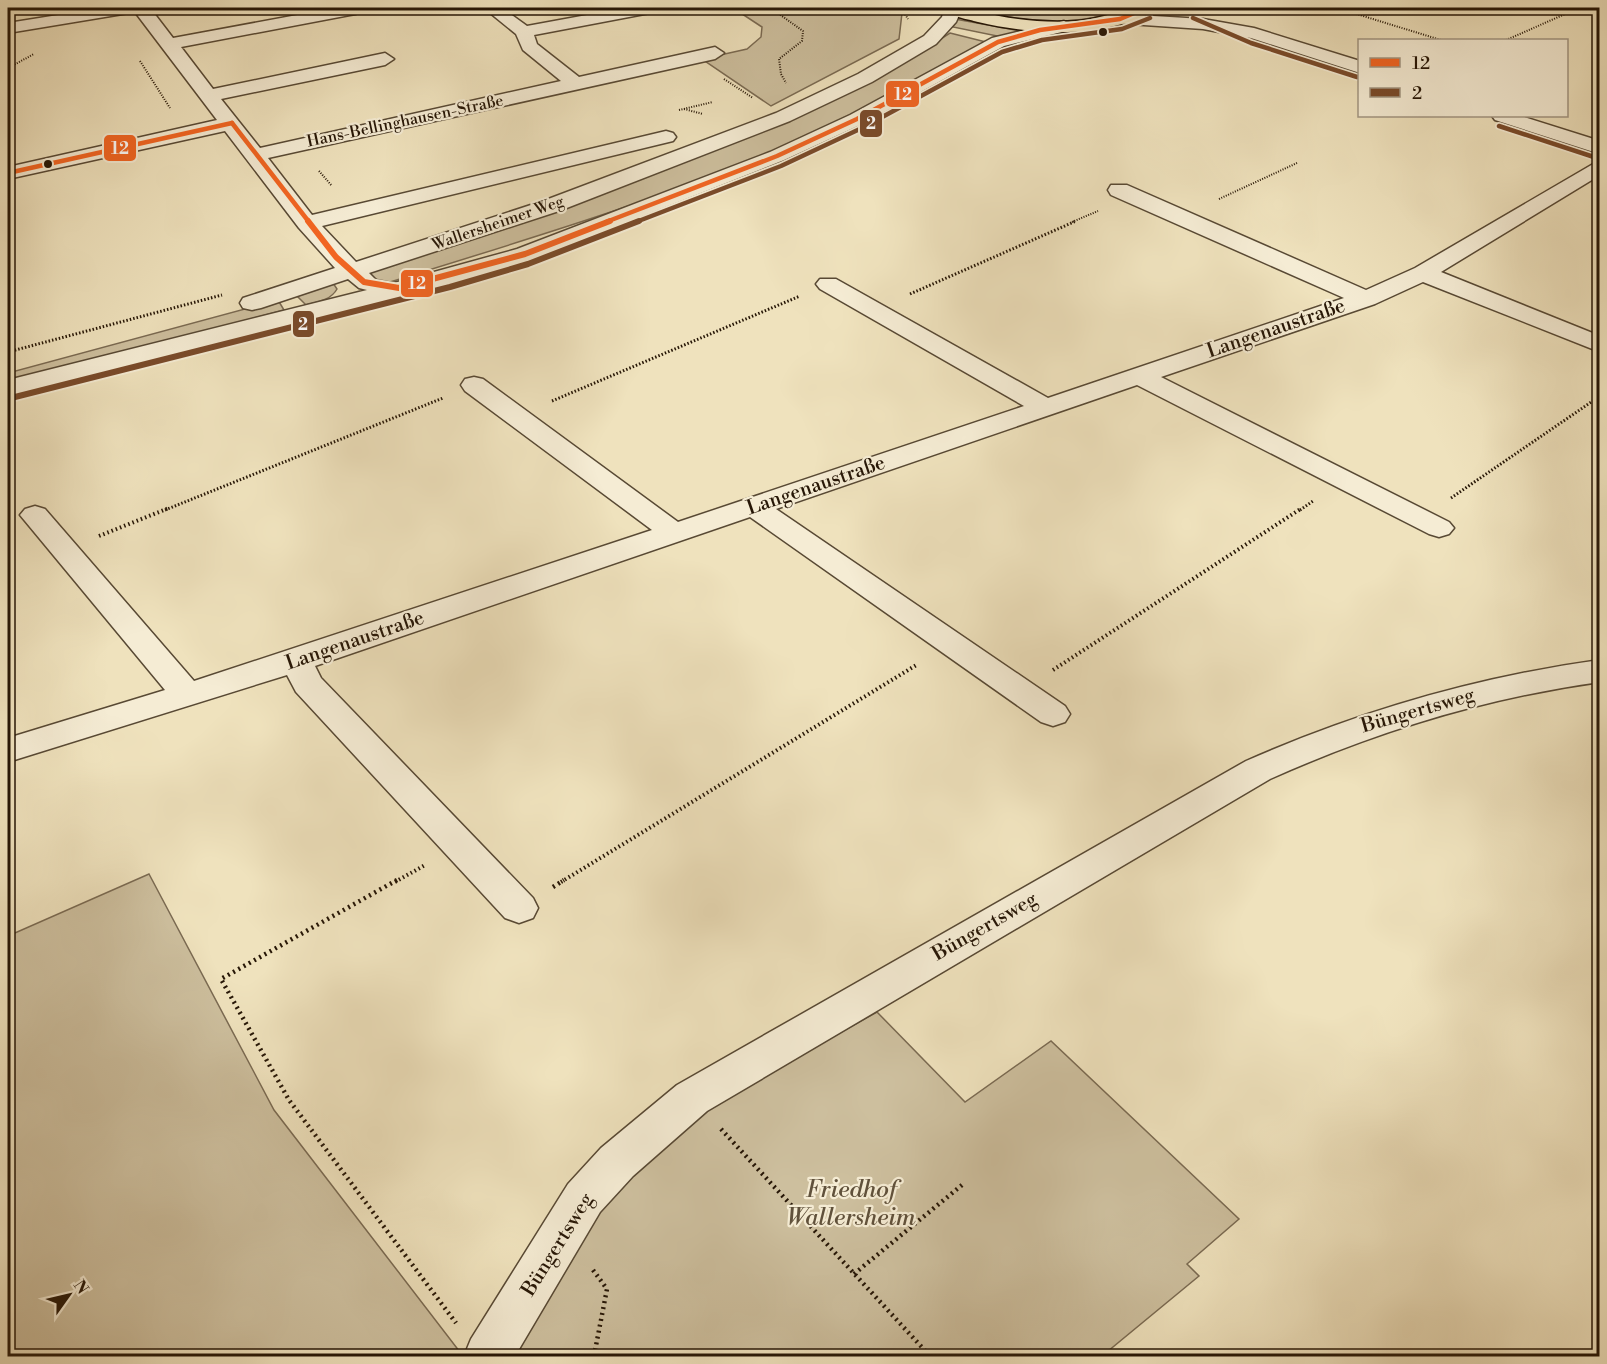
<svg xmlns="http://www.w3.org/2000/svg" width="1607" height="1364" font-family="'Libre Bodoni',serif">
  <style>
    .green { fill: #cdbf9e; stroke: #7a6a52; stroke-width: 1.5 }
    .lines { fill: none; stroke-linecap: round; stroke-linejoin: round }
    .minor-casing { stroke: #584934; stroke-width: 3 }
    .major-casing { stroke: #261606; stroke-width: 3 }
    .path-far3 { stroke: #261606; stroke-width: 2; stroke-dasharray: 1 1.5; stroke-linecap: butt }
    .path-far2 { stroke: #261606; stroke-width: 3; stroke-dasharray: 1.5 2; stroke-linecap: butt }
    .path-far1 { stroke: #261606; stroke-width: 4; stroke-dasharray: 1.5 3; stroke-linecap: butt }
    .path { stroke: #261606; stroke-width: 4.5; stroke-dasharray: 2 4; stroke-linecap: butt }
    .minor { fill: #f5ecd4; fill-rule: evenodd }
    .major { fill: #efe2bd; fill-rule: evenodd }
    .bus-1-far1-casing { stroke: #f5ecd4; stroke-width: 8 }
    .bus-1-casing { stroke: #f5ecd4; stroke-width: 10 }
    .bus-2-far1-casing { stroke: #f5ecd4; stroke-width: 8 }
    .bus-2-casing { stroke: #f5ecd4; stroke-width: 10 }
    .bus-1-far1 { stroke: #f26522; stroke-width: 4.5 }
    .bus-1 { stroke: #f26522; stroke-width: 6 }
    .bus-2-far1 { stroke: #7a4b2a; stroke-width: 4.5 }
    .bus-2 { stroke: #7a4b2a; stroke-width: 6 }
    .bus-dot { fill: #261606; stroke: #f5ecd4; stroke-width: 2 }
    .labels { text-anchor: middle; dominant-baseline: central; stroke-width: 4.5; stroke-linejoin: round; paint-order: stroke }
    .far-street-label { font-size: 16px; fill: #261606; stroke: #f5ecd4 }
    .street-label { font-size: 20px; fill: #261606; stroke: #f5ecd4 }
    .near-park-label { font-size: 24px; font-style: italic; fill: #60513b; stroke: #f5ecd4 }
    .line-badge { stroke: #f5ecd4; stroke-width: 2 }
    .badge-label { font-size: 16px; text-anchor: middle; font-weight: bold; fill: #fff }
  </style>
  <rect width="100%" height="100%" fill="#efe2bd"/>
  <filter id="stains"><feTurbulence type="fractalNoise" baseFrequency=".00333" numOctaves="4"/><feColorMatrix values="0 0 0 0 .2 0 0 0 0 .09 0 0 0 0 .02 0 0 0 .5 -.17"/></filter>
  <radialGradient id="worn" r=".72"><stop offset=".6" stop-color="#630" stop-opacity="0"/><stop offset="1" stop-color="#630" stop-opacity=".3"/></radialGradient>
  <g class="green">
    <polygon points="733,8 898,8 902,13 899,39 771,106 702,59 747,49 761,37 762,27"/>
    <path d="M976 8H1126C1081 27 1021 24 976 8Z"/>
    <polygon points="955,19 1027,32 1002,37 953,27"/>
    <path d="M950 33 986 42C913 81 841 124 764 156 642 205 516 243 390 282L375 279 368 273 558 208 911 58Z"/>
    <path d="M333 283 337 289C331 300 318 302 306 305L296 295Z"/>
    <polygon points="278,300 284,310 8,383 8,373"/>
    <polygon points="149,874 274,1110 463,1356 8,1356 8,936"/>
    <polygon points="877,1012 965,1102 1051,1041 1239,1219 1187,1264 1199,1276 1102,1356 511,1356 587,1221 652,1152 704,1109"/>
  </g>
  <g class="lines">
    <defs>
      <g id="minor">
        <polygon points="102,8 150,8 173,38 335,8 357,8 356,14 350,15 181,47 213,89 385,53 394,59 385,65 221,99 260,148 561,81 523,50 516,34 484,8 502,8 527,26 625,8 658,8 656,12 650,13 534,35 537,44 579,77 715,47 724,53 715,59 268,158 312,215 666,131 673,133 676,137 673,141 322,226 356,262 543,201 776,113 858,74 924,36 942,17 945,8 962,8 956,22 936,44 872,82 790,121 559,211 369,273 379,283 376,288 517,249 770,152 850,115 992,38 1064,21 1073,26 1070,30 1004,46 864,123 784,160 533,259 455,282 8,396 8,380 367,290 359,288 348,279 261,308 252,310 243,308 240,303 243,298 335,268 299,228 225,131 8,179 8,167 217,120 135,12 8,33 8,23"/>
        <polygon points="1120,14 1203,19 1254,28 1360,61 1360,73 1251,38 1203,29 1114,23 1111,19"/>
        <polygon points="1492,116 1521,116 1600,141 1600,154 1495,120"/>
        <polygon points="1600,160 1600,175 1441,272 1600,336 1600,352 1423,282 1375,304 1161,377 1449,522 1454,528 1449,534 1439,537 1429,534 1137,385 776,509 1065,706 1070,714 1065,722 1053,726 1041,722 750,517 315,666 321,678 533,898 538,908 533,918 519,923 505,918 296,692 287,675 8,762 8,738 165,690 25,521 20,515 25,509 35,506 45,509 194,681 652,530 465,391 461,385 465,379 474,377 483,379 678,522 1024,406 820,289 816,284 820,279 836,279 1048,398 1344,298 1111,195 1108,190 1111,185 1127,185 1366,290 1415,268"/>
        <path d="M1600 660V682C1484 698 1377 731 1270 779L707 1111 633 1176 600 1212 515 1356H464L471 1339 568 1184 601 1148 677 1085 1246 761C1360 711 1476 677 1600 660Z"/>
      </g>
      <path id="major" d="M944 8C964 6 980 12 999 16 1025 21 1052 23 1078 21 1104 19 1129 5 1155 8 1148 17 1132 21 1122 24 1074 37 1026 33 978 22 968 19 950 17 944 8Z"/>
    </defs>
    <use href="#minor" class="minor-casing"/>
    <use href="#major" class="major-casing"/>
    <g class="path-far3">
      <polyline points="901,8 908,19"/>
      <polyline points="1337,8 1441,40"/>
      <polyline points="772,9 803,31 802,41 779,59 781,74 786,83"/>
      <polyline points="1506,40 1579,8"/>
      <polyline points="140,61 170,108"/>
      <polyline points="8,68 34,54"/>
      <polyline points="724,79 753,98"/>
      <polyline points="684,109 703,114"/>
      <polyline points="679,110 713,102"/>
      <polyline points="319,171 332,186"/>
      <polyline points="1219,199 1297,163"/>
      <polyline points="1072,222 1098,211"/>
    </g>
    <g class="path-far2">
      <polyline points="910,294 1076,221"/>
      <polyline points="8,352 222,295"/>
      <polyline points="552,401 800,296"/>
      <polyline points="1451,498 1600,396"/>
      <polyline points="165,510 443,398"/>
      <polyline points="1300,510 1313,501"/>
    </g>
    <g class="path-far1">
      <polyline points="99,536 169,508"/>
      <polyline points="1053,670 1302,508"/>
      <polyline points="395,882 425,865"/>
      <polyline points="561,882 918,664"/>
    </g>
    <g class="path">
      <polyline points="397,880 221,979 289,1100 456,1323"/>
      <polyline points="553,887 564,880"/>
      <polyline points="721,1129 930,1356"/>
      <polyline points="593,1270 607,1289 594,1356"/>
      <polyline points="854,1274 962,1185"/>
    </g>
    <use href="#minor" class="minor"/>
    <use href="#major" class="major"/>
    <defs>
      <g id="bus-1-far1">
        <polyline points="232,123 309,222"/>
        <polyline points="8,173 232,123"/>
        <polyline points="606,222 777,156 857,119 998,42 1040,30 1120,19 1146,8"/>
      </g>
      <polyline id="bus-1" points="308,221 336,257 364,282 399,288 525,254 610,221"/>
      <g id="bus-2-far1">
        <polyline points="1193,18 1251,43 1357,77"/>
        <polyline points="1499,126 1597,158"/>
        <polyline points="636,222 781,166 862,128 1002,52 1042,40 1122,29 1150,18"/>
      </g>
      <polyline id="bus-2" points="11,398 450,287 528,264 639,221"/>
    </defs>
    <use href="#bus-1-far1" class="bus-1-far1-casing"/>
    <use href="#bus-1" class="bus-1-casing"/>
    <use href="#bus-2-far1" class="bus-2-far1-casing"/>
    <use href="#bus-2" class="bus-2-casing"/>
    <use href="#bus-1-far1" class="bus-1-far1"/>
    <use href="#bus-1" class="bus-1"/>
    <use href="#bus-2-far1" class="bus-2-far1"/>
    <use href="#bus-2" class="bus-2"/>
  </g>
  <g class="bus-dot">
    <circle cx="1103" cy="32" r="5"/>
    <circle cx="48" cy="164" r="5"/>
  </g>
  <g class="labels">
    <g class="far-street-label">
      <text transform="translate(405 121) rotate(-12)">Hans-Bellinghausen-Straße</text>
      <text transform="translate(498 223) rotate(-19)">Wallersheimer Weg</text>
    </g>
    <g class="street-label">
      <text transform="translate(1276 329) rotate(-19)">Langenaustraße</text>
      <text transform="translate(816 486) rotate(-19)">Langenaustraße</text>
      <text transform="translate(355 641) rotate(-19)">Langenaustraße</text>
      <text transform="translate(1418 711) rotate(-16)">Büngertsweg</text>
      <text transform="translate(985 927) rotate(-30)">Büngertsweg</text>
      <text transform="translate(558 1245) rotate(-58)">Büngertsweg</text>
    </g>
    <g class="near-park-label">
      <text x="851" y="1190">Friedhof<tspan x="851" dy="28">Wallersheim</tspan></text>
    </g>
  </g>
  <g class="line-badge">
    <rect x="885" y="80" width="35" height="28" rx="6" fill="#f26522"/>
    <rect x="859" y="109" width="24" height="29" rx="6" fill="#7a4b2a"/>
    <rect x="103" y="134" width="34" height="28" rx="6" fill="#f26522"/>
    <rect x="400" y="269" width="34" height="29" rx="6" fill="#f26522"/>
    <rect x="292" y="310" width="23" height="28" rx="6" fill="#7a4b2a"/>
  </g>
  <g class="badge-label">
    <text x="903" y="100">12</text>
    <text x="871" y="129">2</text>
    <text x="120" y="154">12</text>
    <text x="417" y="289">12</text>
    <text x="303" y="330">2</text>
  </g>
  <rect width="1607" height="1364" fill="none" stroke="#efe2bd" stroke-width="30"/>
  <rect x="9" y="9" width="1589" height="1346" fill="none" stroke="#261606" stroke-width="3"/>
  <rect x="15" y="15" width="1577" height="1334" fill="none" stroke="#261606" stroke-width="1.5"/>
  <rect x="1358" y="39" width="210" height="78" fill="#f5ecd4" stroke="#a29682" stroke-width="1.5"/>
  <rect x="1370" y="58" width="30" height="9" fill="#f26522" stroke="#a29682" stroke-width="1.5"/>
  <text x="1412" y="69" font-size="18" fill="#261606">12</text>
  <rect x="1370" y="88" width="30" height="9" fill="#7a4b2a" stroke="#a29682" stroke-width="1.5"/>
  <text x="1412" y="99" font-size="18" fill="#261606">2</text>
  <g transform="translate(69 1295) rotate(56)" stroke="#f5ecd4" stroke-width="4.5" paint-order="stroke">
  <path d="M0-4.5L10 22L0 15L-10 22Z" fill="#261606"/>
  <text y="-9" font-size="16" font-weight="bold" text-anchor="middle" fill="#261606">N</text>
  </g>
  <rect width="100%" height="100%" filter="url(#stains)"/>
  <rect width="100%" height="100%" fill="url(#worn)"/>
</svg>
